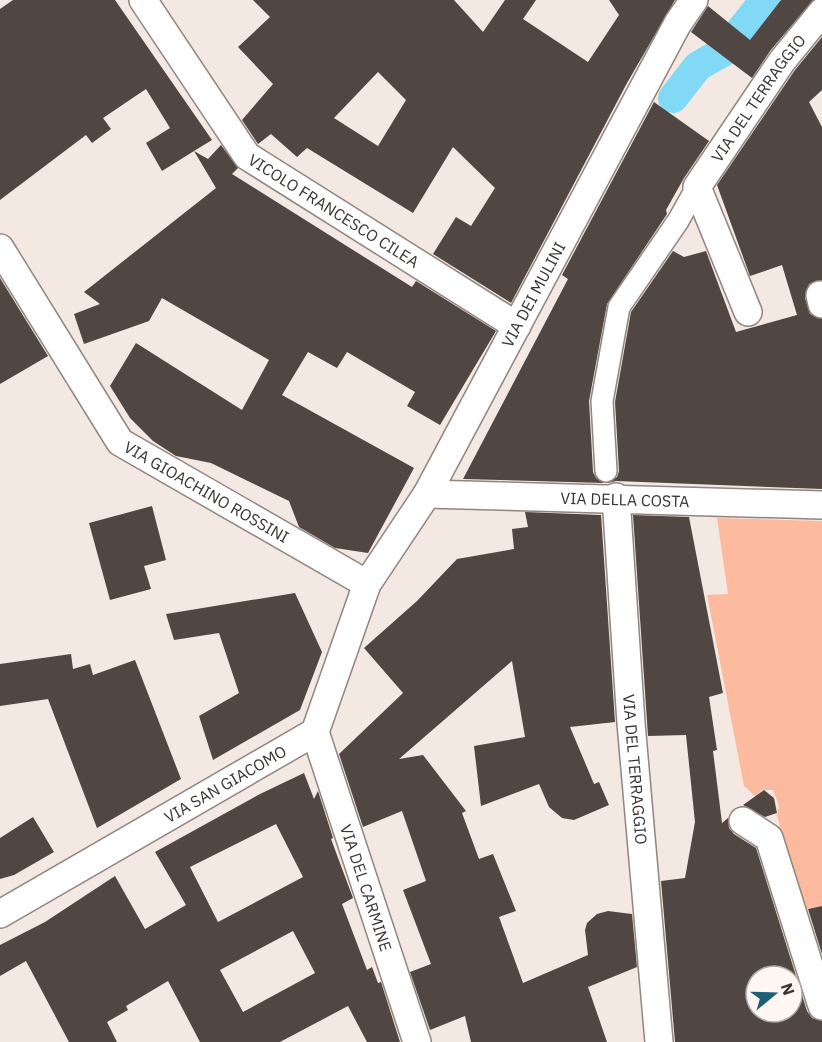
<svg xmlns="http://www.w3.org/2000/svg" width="822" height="1042" font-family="'IBM Plex Sans',sans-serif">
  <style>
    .green { fill: #fcbb9f }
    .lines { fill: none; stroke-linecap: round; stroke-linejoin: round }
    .canal { stroke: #81d9f5; stroke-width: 30 }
    .building { fill: #504642; fill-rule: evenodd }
    .pedestrian-casing { stroke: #918580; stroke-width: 24 }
    .minor-casing { stroke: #918580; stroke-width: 30 }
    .pedestrian { stroke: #fff; stroke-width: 21 }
    .minor { stroke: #fff; stroke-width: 27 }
    .labels { text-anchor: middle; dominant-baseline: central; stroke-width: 6; stroke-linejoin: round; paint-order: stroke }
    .street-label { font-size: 16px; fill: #393432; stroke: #fef6f3 }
  </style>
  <rect width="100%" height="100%" fill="#f4e8e2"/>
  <polygon class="green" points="717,518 822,521 822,906 800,910 777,815 779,806 773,790 761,790 756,797 744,786 707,595 728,594"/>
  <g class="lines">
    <polyline class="canal" points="673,98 698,66 723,52 765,0"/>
  </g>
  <g class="building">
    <polygon points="13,0 115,0 212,140 194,151 208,159 221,145 238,168 232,174 412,287 416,281 496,331 440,425 407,406 415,392 347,352 337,368 308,352 282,395 414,468 368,553 335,548 299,527 289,501 211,463 176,456 153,441 130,418 110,386 136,343 242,410 269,360 162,298 149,321 84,344 74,314 100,304 84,292 216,188 194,151 162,171 146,143 170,128 146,89 103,118 111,129 92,143 86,135 0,200 0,9"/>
    <path d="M253 0H454L483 32 505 0H536L523 19 588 62 619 15 609 0H675L627 83 511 303 433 254 456 217 471 226 495 188 453 147 413 213 307 148 297 157 271 134 258 144 242 120 273 84 238 47 270 17ZM378 72 406 100 378 146 334 118Z"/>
    <polygon points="781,0 813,0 770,51 752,78 691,32 708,6 750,40"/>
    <polygon points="822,37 822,90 809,102 822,127 822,280 809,284 805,298 810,314 822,319 822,489 616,481 608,483 617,477 619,471 615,402 631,312 673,251 684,257 706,251 736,332 797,315 782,265 750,276 717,185 795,70"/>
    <polygon points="654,102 709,141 684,178 666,210 667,214 607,304 589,401 593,472 596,478 604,483 463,479 568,279 562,275"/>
    <polygon points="0,278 48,356 0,384"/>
    <polygon points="152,506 166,560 144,566 151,589 110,600 89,523"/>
    <polygon points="525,512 601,515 615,722 570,727 594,784 599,782 609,805 574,820 562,818 549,807 539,784 481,806 474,746 525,737 512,661 399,759 423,755 466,811 462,813 479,859 493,854 516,911 499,917 523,983 588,955 585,930 587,923 597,914 608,911 632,914 637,967 588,987 607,1042 471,1042 465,1016 430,1030 410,972 431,964 403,890 426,881 402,811 363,827 339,754 403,693 364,648 417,601 457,559 514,549 512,529 528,527"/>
    <path d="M633 515 689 517 723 693 709 697 717 750 713 751 722 823 728 818 729 828 734 834 756 848 807 1011 812 1018 822 1021V1042H675L661 881 685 878 695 822 686 735 648 736ZM756 976H792V1012H756Z"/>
    <polygon points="295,593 322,652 300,710 213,760 199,716 239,693 219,633 174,640 166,614"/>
    <polygon points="71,654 73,669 90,664 93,675 135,660 181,779 97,828 48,699 0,706 0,664"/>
    <path d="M304 773 314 799 318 791 333 838 331 839 353 898 342 904 367 970 372 967 378 983 381 982 400 1042H367L348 1006 280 1042H200L168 981 126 1006 128 1010 107 1022 117 1042H69L26 961 0 976V945L45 922 115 876 145 929 186 905 155 852 260 794ZM276 824 303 877 218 922 190 867ZM293 931 315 973 243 1012 220 970Z"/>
    <polygon points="764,790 774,798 777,813 765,817 743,805"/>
    <polygon points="33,817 54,852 14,875 0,879 0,838"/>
    <polygon points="822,906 822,954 808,909"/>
  </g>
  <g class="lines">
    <defs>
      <polyline id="pedestrian" points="606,471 602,401 619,307 678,221 697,187"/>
      <g id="minor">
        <path id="s1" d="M143 0 247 156 517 326"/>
        <path id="s2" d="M0 248 120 442 367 584"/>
        <polyline points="820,295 822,304"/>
        <path id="s3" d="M748 312 697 187 782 61 822 12"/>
        <path id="s4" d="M427 494 822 505"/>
        <path id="s5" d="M616 497 631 723 659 1042"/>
        <path id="s6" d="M315 732 417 1042"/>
        <polyline points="743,821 769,838 822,1006"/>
        <path id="s7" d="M0 914 315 732 367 584 427 494 678 23 694 0"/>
      </g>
    </defs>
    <use href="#pedestrian" class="pedestrian-casing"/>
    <use href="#minor" class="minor-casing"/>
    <use href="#pedestrian" class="pedestrian"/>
    <use href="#minor" class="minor"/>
  </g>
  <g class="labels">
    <g class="street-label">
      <text stroke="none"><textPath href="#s3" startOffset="243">VIA DEL TERRAGGIO</textPath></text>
      <text stroke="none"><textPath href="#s1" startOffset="290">VICOLO FRANCESCO CILEA</textPath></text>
      <text stroke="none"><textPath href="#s7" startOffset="855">VIA DEI MULINI</textPath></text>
      <text stroke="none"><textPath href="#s2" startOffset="328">VIA GIOACHINO ROSSINI</textPath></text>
      <text stroke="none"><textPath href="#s4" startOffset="198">VIA DELLA COSTA</textPath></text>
      <text stroke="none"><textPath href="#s5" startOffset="273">VIA DEL TERRAGGIO</textPath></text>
      <text stroke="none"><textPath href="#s7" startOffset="260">VIA SAN GIACOMO</textPath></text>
      <text stroke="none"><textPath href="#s6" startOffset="164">VIA DEL CARMINE</textPath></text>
    </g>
  </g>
  <g transform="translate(774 994) rotate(71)"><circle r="28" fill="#fef6f3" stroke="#afa8a6" stroke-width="1.5"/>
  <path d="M0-4.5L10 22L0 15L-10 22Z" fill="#1d6073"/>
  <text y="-9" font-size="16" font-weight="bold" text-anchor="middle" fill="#393432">N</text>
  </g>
</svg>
